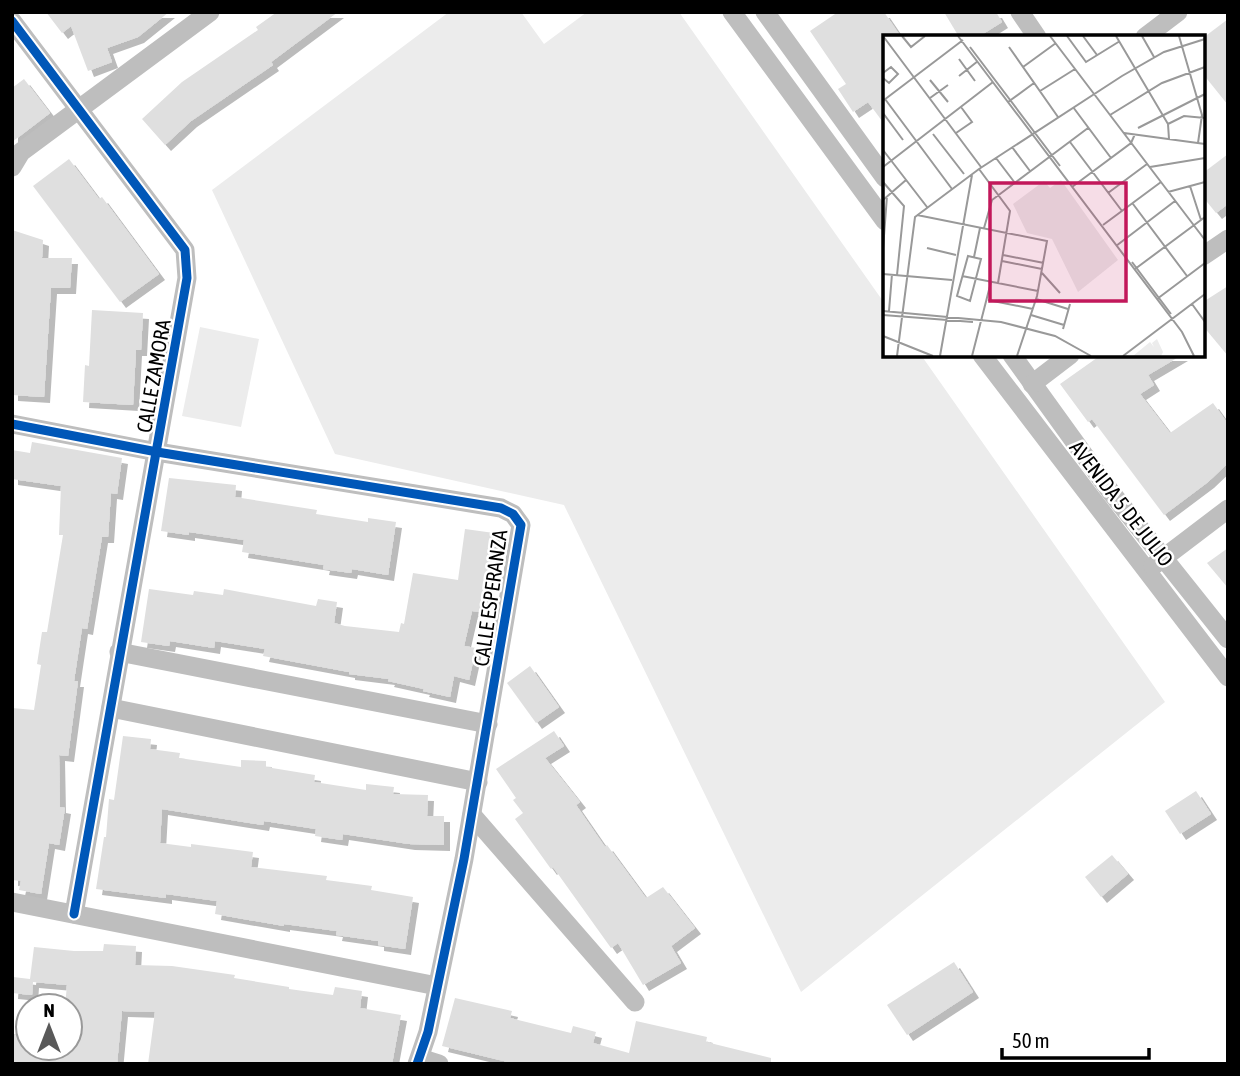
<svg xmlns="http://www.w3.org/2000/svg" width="1240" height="1076" font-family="'Asap Condensed',sans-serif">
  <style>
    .grass { fill: #ececec }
    .building { fill: #dfdfdf; filter: url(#shadow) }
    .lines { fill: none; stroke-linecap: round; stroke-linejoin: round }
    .minor { stroke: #bebebe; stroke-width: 19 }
    .cycleway-casing { stroke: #fff; stroke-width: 13 }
    .cycleway { stroke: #0057b8; stroke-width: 9 }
    .labels { text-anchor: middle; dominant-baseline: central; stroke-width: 5; stroke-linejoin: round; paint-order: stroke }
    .street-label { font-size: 21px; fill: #000; stroke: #fff }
    .inset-road { fill: none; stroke: #999; stroke-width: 2 }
    .view { fill: #c2185b; fill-opacity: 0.15; stroke: #c2185b; stroke-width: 3.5 }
    .inset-edge { fill: none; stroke: #000; stroke-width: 3.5 }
  </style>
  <defs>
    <filter id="shadow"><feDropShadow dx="6" dy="6" stdDeviation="0" flood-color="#0004"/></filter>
  </defs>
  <rect width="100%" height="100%" fill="#fff"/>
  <g class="grass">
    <polygon points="449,12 521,12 544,44 587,12 679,12 885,304 885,355 921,355 1165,702 801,992 564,505 335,454 212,190"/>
    <polygon points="200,327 259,339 241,427 182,416"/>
  </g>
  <g class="building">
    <polygon points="46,12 169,12 138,37 107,48 112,62 88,71 71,26 62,33"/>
    <polygon points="277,12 338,12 271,62 273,65 191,121 165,145 142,119 182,82 258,30 256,27"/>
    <polygon points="838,12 884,12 901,37 885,37 885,125 868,102 853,112 838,89 846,84 810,31"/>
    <polygon points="944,12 996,12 1002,22 978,37 959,37"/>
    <polygon points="1228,19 1228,105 1203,74 1203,38"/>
    <polygon points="24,79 50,113 12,142 12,88"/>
    <polygon points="1228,154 1228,204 1216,213 1203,197 1203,173"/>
    <polygon points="69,159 99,199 102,197 159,274 120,302 33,186"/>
    <polygon points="12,230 43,240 42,258 72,258 70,288 51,288 44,397 12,395"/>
    <polygon points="1228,286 1228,356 1203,326 1203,302"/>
    <polygon points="92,310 143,313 141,350 136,350 133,405 83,402 85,365 89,366"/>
    <polygon points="1101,355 1182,355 1148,375 1154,385 1140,394 1170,433 1213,403 1228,424 1228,463 1208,482 1164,515 1092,419 1088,422 1060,384"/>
    <polygon points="32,442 122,458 117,494 111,493 108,537 102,537 87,629 82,628 74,681 78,681 68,756 59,755 60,807 65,808 59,845 49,843 41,894 19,890 21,881 12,880 12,708 34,710 41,665 37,664 42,632 47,632 63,535 59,535 61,486 12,479 12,450 30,453"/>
    <polygon points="169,478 236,485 235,497 317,510 316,514 368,522 368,518 396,522 388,575 352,569 351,573 323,569 324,565 242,552 244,540 189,532 189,535 161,531"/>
    <polygon points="465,529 494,533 484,612 472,611 464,646 476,648 469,680 454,676 450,697 423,691 424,689 388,681 389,679 349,674 349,672 263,656 265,649 215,641 214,648 170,641 169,646 141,642 149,589 193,595 194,591 223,595 224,589 316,606 318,599 337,602 334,623 345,626 399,632 401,623 404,624 413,573 458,580"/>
    <polygon points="1228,548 1228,588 1207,563"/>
    <polygon points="530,666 559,707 536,723 507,683"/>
    <polygon points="554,731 564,746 545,758 580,802 576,805 605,847 607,845 646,898 663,887 695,928 671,946 681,963 643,985 618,943 611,948 553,867 551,869 515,819 523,813 513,800 516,798 496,769"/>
    <polygon points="123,736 151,739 150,749 180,753 179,758 241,767 241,760 266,761 266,767 315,775 314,782 366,790 366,784 394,787 393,794 428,795 427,816 444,816 444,845 409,844 343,834 342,840 315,836 316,829 264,821 263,825 162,809 160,843 191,847 191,844 253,852 251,867 327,876 326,880 372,886 371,890 413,897 405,949 378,945 378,941 336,935 337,931 284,924 284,926 215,914 217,901 166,894 166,898 96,889 104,837 106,837 109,799 114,800"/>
    <polygon points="1196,791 1211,814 1180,834 1165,811"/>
    <polygon points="1112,855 1128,874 1101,897 1085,877"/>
    <polygon points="104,944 136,946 135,965 172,966 235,975 234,978 289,987 289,989 333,995 335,987 362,991 360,1008 401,1015 392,1064 148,1064 155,1012 122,1011 117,1064 12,1064 12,1034 28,1034 28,1048 70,1048 70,1006 65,1006 67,985 33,982 32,995 12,993 13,977 30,979 34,947 74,951 103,951"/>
    <polygon points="954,962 973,992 907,1035 887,1005"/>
    <polygon points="455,998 512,1011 510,1018 571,1033 573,1026 596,1032 593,1043 629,1053 636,1021 707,1037 706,1042 771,1058 771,1064 516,1064 442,1046"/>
  </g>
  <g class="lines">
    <g class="minor">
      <polyline points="732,12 885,221"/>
      <polyline points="765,12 885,178"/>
      <polyline points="1020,12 1037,37"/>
      <polyline points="12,21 185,250 187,278 74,914"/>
      <polyline points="1145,37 1178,12"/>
      <polyline points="12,167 21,152 210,12"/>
      <polyline points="1203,256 1228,239"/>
      <polyline points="982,355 1228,677"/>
      <polyline points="1012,355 1110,491 1228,639"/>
      <polyline points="1032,384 1070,355"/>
      <polyline points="12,424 157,452 501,508 513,514 521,525 464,859 428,1032 417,1064"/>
      <polyline points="1153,566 1228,509"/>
      <polyline points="119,652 488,724"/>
      <polyline points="111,708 478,782"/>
      <polyline points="472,815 635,1002"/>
      <polyline points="12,902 437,986"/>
      <polyline points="420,1058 439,1064"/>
    </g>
    <defs>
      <g id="cycleway">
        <polyline points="12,21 185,250 187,278 74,914"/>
        <polyline points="12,424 157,452 501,508 513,514 521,525 464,859 428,1032 417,1064"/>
      </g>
    </defs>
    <use href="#cycleway" class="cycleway-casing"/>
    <use href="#cycleway" class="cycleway"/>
  </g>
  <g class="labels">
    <g class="street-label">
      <text transform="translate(153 376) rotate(-80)">CALLE ZAMORA</text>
      <text transform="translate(1122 503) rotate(52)">AVENIDA 5 DE JULIO</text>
      <text transform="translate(490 598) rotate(-82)">CALLE ESPERANZA</text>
    </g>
  </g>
  <g transform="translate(883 35)">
    <rect width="322" height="322" fill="#fff"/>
    <path d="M178 145 235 225 195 257 169 204 144 198 130 169 161 146 167 153ZM274 304 280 317 278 321H250L267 307 271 312 269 308Z" fill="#ececec"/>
    <path class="inset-road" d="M0 1 98 132M19 1 28 12 42 1M75 1 299 297 311 321M167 1 322 205M184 1 203 27 237 6M200 1 214 20M233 1 285 89 286 104M259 1 271 22M296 1 319 80 315 108M87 12 177 131M126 12 175 82M76 24 92 46M140 32 173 8M0 38 8 32 15 39 6 48 0 43M76 41 95 26M47 45 65 67M157 56 192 34M47 63 65 50M2 64 69 154M1 65 80 5M125 67 151 48M190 72 228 123M0 78 20 105M227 80 279 48 322 32M285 89 301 81 322 83M255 93 322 59M73 98 89 87 78 72M241 98 322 109M50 99 81 139M187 107 239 176M129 112 147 136M0 115 44 172M113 123 132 148M0 132 110 47M267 132 322 123M96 134 127 176 115 248M0 147 21 171 14 240M307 151 318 185M189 152 248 108 252 99M285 157 322 147M225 158 264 129M0 165 23 145M250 169 304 241M34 180 164 206 154 261 134 321M220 190 278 147M101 193 109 165 205 93M233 211 292 166M44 213 73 220M0 214 4 161M120 220 161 228M85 221 98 224 87 266 74 261ZM91 222 97 193M119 226 159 234M249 227 288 279M252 234 322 182M159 238 177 258M0 239 69 245M79 241 155 256M153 264 185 274M274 264 322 228M105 265 150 274M309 269 322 287M0 276 118 287 172 301 208 321M6 276 9 239M0 280 90 287M148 280 181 290M180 294 187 269M0 301 50 321M14 321 32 182 96 134 239 41 281 17 322 4M57 321 89 140M89 321 108 247M240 321 322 259"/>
    <path class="view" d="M107 148H243V266H107Z"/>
    <rect width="322" height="322" class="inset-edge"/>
  </g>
  <rect width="1240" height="1076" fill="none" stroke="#000000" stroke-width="28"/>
  <g transform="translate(49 1027)"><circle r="33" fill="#ffffff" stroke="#999999" stroke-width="2"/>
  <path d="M0-5L12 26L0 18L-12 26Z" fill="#595959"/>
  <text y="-10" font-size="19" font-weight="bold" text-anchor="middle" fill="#000000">N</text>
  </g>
  <path d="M1002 1048v10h147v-10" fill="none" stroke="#000000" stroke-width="3.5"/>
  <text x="1012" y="1048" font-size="21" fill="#000000" stroke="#ffffff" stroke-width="5" paint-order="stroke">50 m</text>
</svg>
